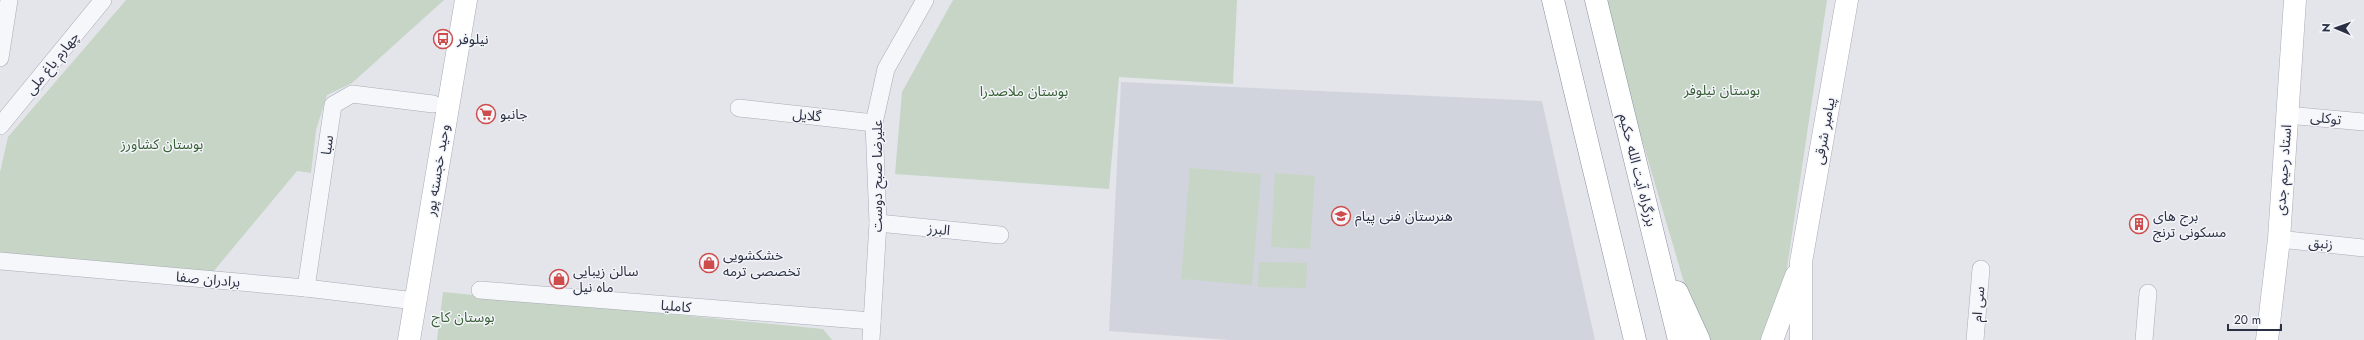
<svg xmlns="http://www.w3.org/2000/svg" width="2364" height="340" font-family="Jost,'Noto Sans Arabic',sans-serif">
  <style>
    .built { fill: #d2d4dd }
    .park { fill: #c6d5c5 }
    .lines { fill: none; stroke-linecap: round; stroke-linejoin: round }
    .street-casing { stroke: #a9abb6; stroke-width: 18 }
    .secondary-casing { stroke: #a9abb6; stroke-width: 23 }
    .highway-casing { stroke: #8b90a2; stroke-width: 23 }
    .street { stroke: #f6f7fa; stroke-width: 17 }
    .secondary { stroke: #fff; stroke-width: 22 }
    .highway { stroke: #fff; stroke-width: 22 }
    .labels { text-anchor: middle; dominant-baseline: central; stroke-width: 3; stroke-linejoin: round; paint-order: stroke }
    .poi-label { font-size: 14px; fill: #2b3044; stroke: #f3f5f9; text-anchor: start }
    .street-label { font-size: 14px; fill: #2b3044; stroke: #f3f5f9 }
    .park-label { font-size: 14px; fill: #3a6038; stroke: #f3f5f9 }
  </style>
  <rect width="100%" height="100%" fill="#e4e5eb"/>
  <polygon class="built" points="1121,82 1542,101 1595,340 1230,340 1109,331"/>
  <g class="park">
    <polygon points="126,0 444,0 352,83 327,95 316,130 311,173 297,171 213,272 0,253 0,172 8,137"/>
    <polygon points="953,0 1237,0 1233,84 1119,77 1109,189 895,174 902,92"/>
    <polygon points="1607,0 1827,0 1785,281 1763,340 1701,340 1630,99"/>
    <polygon points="1190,168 1261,174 1252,285 1181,279"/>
    <polygon points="1275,173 1315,176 1310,249 1271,247"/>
    <polygon points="1259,262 1307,263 1306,288 1258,287"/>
    <polygon points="443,292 823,329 832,340 437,340"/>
  </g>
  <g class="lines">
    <defs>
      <g id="street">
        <polyline points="0,58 9,0"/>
        <polyline points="739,108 874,123"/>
        <polyline points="2287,115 2364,122"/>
        <polyline points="0,126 103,0"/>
        <polyline points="878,223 1000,235"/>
        <polyline points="2279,239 2364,248"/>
        <polyline points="0,261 306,288 415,301"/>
        <polyline points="306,288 333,105 352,94 433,104"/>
        <polyline points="480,290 872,321"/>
        <polyline points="871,340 878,223 874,123 886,69 925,0"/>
        <polyline points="1975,340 1981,269"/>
        <polyline points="2144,340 2148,293"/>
      </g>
      <g id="secondary">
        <polyline points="409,340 466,0"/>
        <polyline points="1772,340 1796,276"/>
        <polyline points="1801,340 1801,262 1847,0"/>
        <polyline points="2267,340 2279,239 2295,0"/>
      </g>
      <g id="highway">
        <polyline points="1553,0 1635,340"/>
        <polyline points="1596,0 1679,340"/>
        <polyline points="1677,292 1699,340"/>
      </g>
    </defs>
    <use href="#street" class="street-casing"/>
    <use href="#secondary" class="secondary-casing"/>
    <use href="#highway" class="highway-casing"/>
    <use href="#street" class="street"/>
    <use href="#secondary" class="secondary"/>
    <use href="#highway" class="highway"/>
  </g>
  <defs>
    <symbol id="bus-ring" viewBox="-11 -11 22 22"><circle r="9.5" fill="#f3f5f9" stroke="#ce4c4b" stroke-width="1.5"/><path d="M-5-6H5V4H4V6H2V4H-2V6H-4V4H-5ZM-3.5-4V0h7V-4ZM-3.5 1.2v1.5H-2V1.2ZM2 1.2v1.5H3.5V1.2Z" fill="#ce4c4b"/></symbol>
    <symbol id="supermarket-ring" viewBox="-11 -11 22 22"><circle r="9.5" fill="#f3f5f9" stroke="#ce4c4b" stroke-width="1.5"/><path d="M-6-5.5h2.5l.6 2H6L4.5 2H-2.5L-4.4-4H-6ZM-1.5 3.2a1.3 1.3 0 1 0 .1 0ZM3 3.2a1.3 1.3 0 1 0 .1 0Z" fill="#ce4c4b"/></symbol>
    <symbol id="school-ring" viewBox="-11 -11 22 22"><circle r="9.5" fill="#f3f5f9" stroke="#ce4c4b" stroke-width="1.5"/><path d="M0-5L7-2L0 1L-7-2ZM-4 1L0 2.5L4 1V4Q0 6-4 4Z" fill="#ce4c4b"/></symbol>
    <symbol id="building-ring" viewBox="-11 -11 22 22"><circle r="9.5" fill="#f3f5f9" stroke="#ce4c4b" stroke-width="1.5"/><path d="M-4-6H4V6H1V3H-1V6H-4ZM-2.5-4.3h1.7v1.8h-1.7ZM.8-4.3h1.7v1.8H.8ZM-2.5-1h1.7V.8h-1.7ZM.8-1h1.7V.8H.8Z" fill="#ce4c4b"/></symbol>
    <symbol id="shop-ring" viewBox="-11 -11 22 22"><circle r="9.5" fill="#f3f5f9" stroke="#ce4c4b" stroke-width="1.5"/><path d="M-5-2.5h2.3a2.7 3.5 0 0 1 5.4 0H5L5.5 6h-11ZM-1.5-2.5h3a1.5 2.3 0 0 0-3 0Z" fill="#ce4c4b"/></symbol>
  </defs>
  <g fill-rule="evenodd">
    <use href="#bus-ring" x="432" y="28" width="22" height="22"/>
    <use href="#supermarket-ring" x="475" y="103" width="22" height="22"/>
    <use href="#school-ring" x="1330" y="205" width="22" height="22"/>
    <use href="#building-ring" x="2128" y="213" width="22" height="22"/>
    <use href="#shop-ring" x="698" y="252" width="22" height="22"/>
    <use href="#shop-ring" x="548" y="268" width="22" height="22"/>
  </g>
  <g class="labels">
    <g class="poi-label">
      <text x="457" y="39">نیلوفر</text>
      <text x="500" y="114">جانبو</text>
      <text x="1355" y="216">هنرستان فنی پیام</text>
      <text x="2153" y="216">برج های<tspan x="2153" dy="16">مسکونی ترنج</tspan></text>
      <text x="723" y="255">خشکشویی<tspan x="723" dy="16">تخصصی ترمه</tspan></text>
      <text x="573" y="271">سالن زیبایی<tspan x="573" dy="16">ماه نیل</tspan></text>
    </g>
    <g class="street-label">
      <text transform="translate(52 63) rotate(-51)">چهارم باغ ملی</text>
      <text transform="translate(807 115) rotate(6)">گلایل</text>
      <text transform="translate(2326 118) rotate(6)">توکلی</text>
      <text transform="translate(1824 131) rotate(-80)">پیامبر شرقی</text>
      <text transform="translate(327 145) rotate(-82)">سبا</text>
      <text transform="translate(437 170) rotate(-81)">وحید خجسته پور</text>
      <text transform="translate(1638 170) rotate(76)">بزرگراه آیت الله حکیم</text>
      <text transform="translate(2283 170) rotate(-86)">استاد رحیم جدی</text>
      <text transform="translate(877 176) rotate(-90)">علیرضا صبح دوست</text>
      <text transform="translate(939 229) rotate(6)">البرز</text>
      <text transform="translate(2321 243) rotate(6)">زنبق</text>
      <text transform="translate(208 279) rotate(5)">برادران صفا</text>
      <text transform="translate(1978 304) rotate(-85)">سی ام</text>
      <text transform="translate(676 306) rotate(5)">کاملیا</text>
    </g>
    <g class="park-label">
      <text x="1722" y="90">بوستان نیلوفر</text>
      <text x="1024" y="91">بوستان ملاصدرا</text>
      <text x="162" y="144">بوستان کشاورز</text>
      <text x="463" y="317">بوستان کاج</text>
    </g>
  </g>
  <g transform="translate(2336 28) rotate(272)" stroke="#f3f5f9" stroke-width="3" paint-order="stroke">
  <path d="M0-3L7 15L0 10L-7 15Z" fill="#2b3044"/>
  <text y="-6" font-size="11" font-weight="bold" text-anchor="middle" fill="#2b3044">N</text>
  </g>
  <path d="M2228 324v6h53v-6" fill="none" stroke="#2b3044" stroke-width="2"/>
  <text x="2234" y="324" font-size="12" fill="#2b3044" stroke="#f3f5f9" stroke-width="3" paint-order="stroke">20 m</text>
</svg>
